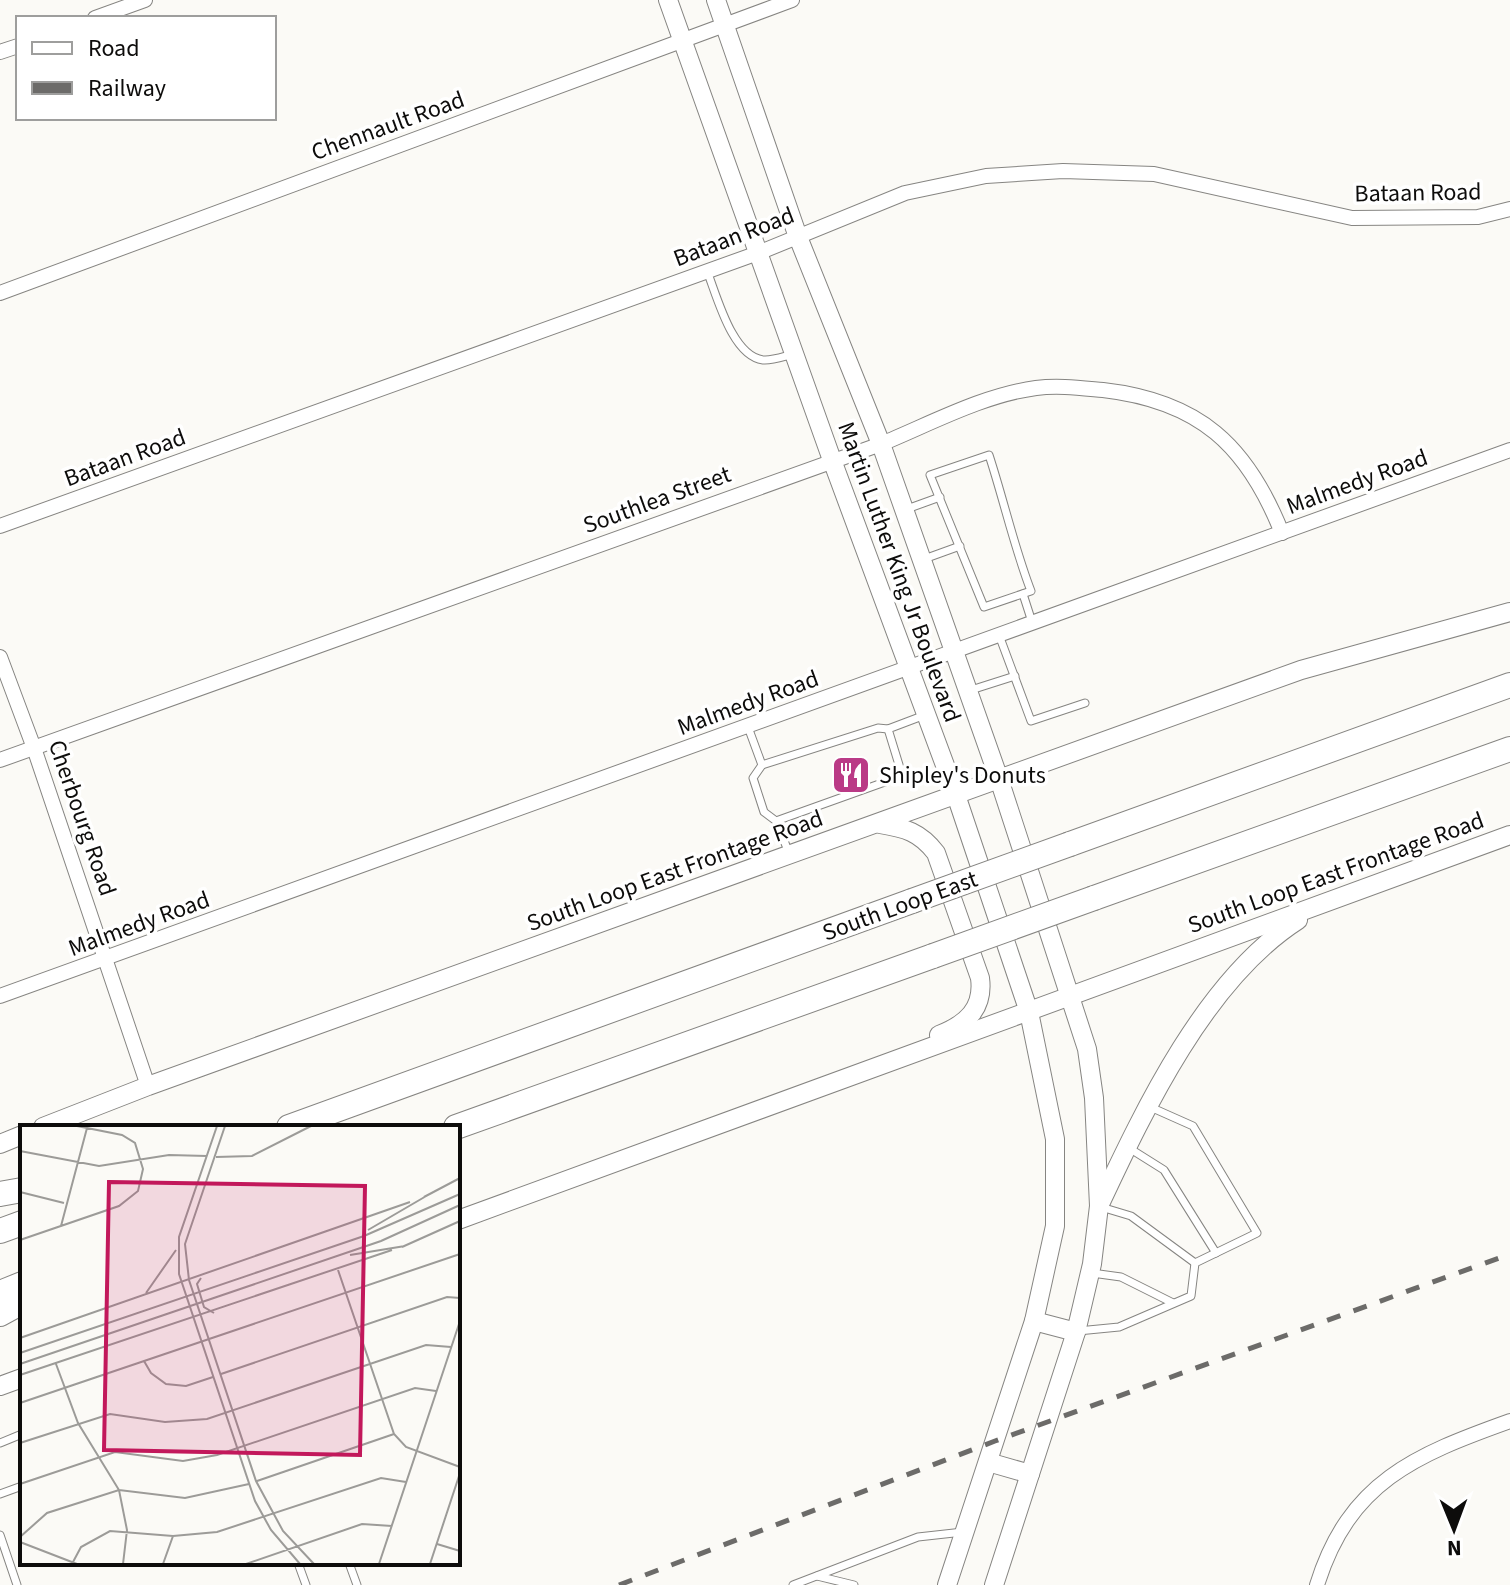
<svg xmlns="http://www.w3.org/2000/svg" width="1510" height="1585" font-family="'Source Sans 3',sans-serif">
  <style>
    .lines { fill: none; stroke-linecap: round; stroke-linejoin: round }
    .service-casing { stroke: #868582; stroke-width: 9 }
    .minor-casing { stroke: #868582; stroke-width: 16 }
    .secondary-casing { stroke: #868582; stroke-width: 20 }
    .motorway-casing { stroke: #868582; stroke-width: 26 }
    .service { stroke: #fff; stroke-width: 7 }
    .minor { stroke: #fff; stroke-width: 14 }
    .secondary { stroke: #fff; stroke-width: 18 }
    .motorway { stroke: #fff; stroke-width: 24 }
    .rail { stroke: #6c6b69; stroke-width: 5; stroke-dasharray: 14 14; stroke-linecap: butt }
    .motorway-bridge-casing { stroke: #868582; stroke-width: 26; stroke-linecap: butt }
    .motorway-bridge { stroke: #fff; stroke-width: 24 }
    .labels { text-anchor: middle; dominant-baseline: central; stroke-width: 7; stroke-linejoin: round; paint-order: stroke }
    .street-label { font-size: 24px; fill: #0d0c0b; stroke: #fff }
    .poi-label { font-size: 24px; fill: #0d0c0b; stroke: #fff; text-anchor: start }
    .inset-road { fill: none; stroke: #9c9b98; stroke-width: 2 }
    .view { fill: #c2185b; fill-opacity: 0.15; stroke: #c2185b; stroke-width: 4 }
    .inset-edge { fill: none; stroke: #0d0c0b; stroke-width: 4 }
  </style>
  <rect width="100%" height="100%" fill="#fbfaf6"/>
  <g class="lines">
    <defs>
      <g id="service">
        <path d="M707 271C717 296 732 356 763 360 772 361 785 356 794 354"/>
        <path d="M989 455C1004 501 1014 547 1031 591L984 607 930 475Z"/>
        <polyline points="904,510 940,497"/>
        <polyline points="924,559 960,546"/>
        <polyline points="1023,594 1032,622"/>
        <polyline points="999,635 1031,721 1085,703"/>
        <polyline points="971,690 1015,676"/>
        <polyline points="748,727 762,765 753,778 764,812 776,821 789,853"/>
        <polyline points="762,765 878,728 888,729"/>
        <polyline points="776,821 896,778 900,768 888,729 925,715"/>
        <polyline points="1129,1148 1164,1170 1216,1253"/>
        <polyline points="1101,1207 1131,1216 1195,1263"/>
        <polyline points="1092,1273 1121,1277 1173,1303"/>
        <polyline points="1078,1331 1119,1327 1191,1296 1195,1263 1257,1233 1193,1126 1148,1106"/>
        <polyline points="0,1443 22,1434"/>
        <polyline points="0,1494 22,1486"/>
        <polyline points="0,1535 17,1585"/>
        <polyline points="298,1563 306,1585"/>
        <polyline points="349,1563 357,1585"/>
        <polyline points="817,1576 854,1585"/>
        <polyline points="793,1585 918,1537 963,1532"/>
      </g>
      <g id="minor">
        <polyline points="95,18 145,0"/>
        <polyline points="0,52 18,46"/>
        <polyline points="0,293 792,0"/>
        <polyline points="0,526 758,253 905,193 986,176 1063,171 1154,174 1352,218 1478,217 1510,209"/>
        <polyline points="0,657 34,748 148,1086"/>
        <path d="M0 760 881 444C930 424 983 395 1036 388 1058 385 1081 388 1103 390 1199 401 1247 445 1282 533"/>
        <polyline points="0,996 1510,450"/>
        <path d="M1317 1585C1349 1482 1415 1455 1510 1421"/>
      </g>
      <g id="secondary">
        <polyline points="668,0 832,460 956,795 1029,1012 1055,1139 1055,1226 1034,1321 947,1585"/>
        <polyline points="716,0 798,237 881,444 999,779 1087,1049 1094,1098 1099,1206 1092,1264 1076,1332 994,1585"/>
        <path d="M880 824C905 828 920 832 936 853L980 978C984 1008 967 1024 939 1035"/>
        <polyline points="43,1127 148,1086 1301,670 1510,612"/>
        <polyline points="0,1144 22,1135"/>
        <path d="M1100 1204C1145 1108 1206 979 1298 920"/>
        <polyline points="458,1220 1510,835"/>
        <polyline points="1034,1321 1076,1332"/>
        <polyline points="0,1386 22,1378"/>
        <polyline points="988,1462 1030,1474"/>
      </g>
      <g id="motorway">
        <polyline points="1070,844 1510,685"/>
        <polyline points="1094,898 1510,749"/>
        <polyline points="289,1127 912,901"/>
        <polyline points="456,1127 933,956"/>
        <polyline points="0,1194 22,1190"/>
        <polyline points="0,1231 22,1223"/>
        <polyline points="0,1293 22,1284"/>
        <polyline points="0,1314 22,1302"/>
      </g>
    </defs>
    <use href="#service" class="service-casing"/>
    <use href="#minor" class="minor-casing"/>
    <use href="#secondary" class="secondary-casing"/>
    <use href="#motorway" class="motorway-casing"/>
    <use href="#service" class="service"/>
    <use href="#minor" class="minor"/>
    <use href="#secondary" class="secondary"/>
    <use href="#motorway" class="motorway"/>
    <polyline class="rail" points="619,1585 995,1441 1510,1254"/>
    <defs>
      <g id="motorway-bridge">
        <polyline points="912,901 1070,844"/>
        <polyline points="933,956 1094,898"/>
      </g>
    </defs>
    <use href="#motorway-bridge" class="motorway-bridge-casing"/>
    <use href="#motorway-bridge" class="motorway-bridge"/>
  </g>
  <defs>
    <symbol id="restaurant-square" viewBox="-11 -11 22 22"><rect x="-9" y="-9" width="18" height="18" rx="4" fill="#ba3a86" stroke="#fff"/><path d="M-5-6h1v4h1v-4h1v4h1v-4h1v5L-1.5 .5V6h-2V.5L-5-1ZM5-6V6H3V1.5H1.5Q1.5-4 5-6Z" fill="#fff"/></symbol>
  </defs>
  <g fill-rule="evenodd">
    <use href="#restaurant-square" x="829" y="753" width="44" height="44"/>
  </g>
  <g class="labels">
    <g class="street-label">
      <text transform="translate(388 126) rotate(-20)">Chennault Road</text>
      <text transform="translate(1418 193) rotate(-1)">Bataan Road</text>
      <text transform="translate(734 237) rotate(-21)">Bataan Road</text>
      <text transform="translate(125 458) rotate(-20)">Bataan Road</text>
      <text transform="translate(1357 482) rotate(-20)">Malmedy Road</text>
      <text transform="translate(657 500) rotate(-20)">Southlea Street</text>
      <text transform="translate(899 572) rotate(70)">Martin Luther King Jr Boulevard</text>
      <text transform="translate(748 703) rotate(-20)">Malmedy Road</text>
      <text transform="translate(82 818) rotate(71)">Cherbourg Road</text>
      <text transform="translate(675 871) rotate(-20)">South Loop East Frontage Road</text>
      <text transform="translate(1336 873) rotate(-20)">South Loop East Frontage Road</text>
      <text transform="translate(900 906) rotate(-20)">South Loop East</text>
      <text transform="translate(139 924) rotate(-20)">Malmedy Road</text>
    </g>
    <g class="poi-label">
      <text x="879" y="775">Shipley's Donuts</text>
    </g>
  </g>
  <g transform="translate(20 1125)">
    <rect width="440" height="440" fill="#fbfaf6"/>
    <path class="inset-road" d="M197 1 159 112V149L235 376 251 405 280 439M205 1 165 119 169 155 236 356 263 406 294 439M0 26 79 41 149 30 187 31M196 32 232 31 291 1M0 67 44 78M404 72 440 53M41 101 67 3M348 105 408 70M0 115 99 81 118 66 123 44 115 18 102 10 57 1M382 122 440 96M330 130 385 121M318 145 374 309 386 322 440 342M181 153 177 159 184 182 194 188M126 168 156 125M0 213 390 77M0 228 344 111 440 69M124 236 131 248 146 259 166 261 193 252M0 239 361 116 440 80M36 239 58 298 99 365 107 405 103 439M201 249 427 172 440 173M0 250 372 125M0 278 440 129M0 318 90 289 145 297 187 294 406 220 431 222M237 356 374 309M0 359 95 327 163 336 197 330 395 263 416 266M0 412 27 388 99 365 165 373 229 359M0 417 57 439M417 419 440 426M53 437 61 422 90 406 153 411 197 407 361 353 386 357M143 439 153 411M226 439 342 399 372 401M359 439 440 196M410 439 440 348"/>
    <path class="view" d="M89 57 345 61 340 330 84 325Z"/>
    <rect width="440" height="440" class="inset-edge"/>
  </g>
  <rect x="16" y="16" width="260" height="104" fill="#ffffff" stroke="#9e9e9d" stroke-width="2"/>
  <rect x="32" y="42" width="40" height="12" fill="#ffffff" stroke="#9e9e9d" stroke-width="2"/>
  <text x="88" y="56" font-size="24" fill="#0d0c0b">Road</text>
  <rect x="32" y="82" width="40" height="12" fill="#6c6b69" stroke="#9e9e9d" stroke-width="2"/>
  <text x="88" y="96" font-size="24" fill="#0d0c0b">Railway</text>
  <g transform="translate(1454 1529) rotate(179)" stroke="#ffffff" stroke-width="6" paint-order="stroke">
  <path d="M0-6L14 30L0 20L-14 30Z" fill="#0d0c0b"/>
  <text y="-12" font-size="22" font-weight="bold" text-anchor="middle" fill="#0d0c0b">N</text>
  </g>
</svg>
